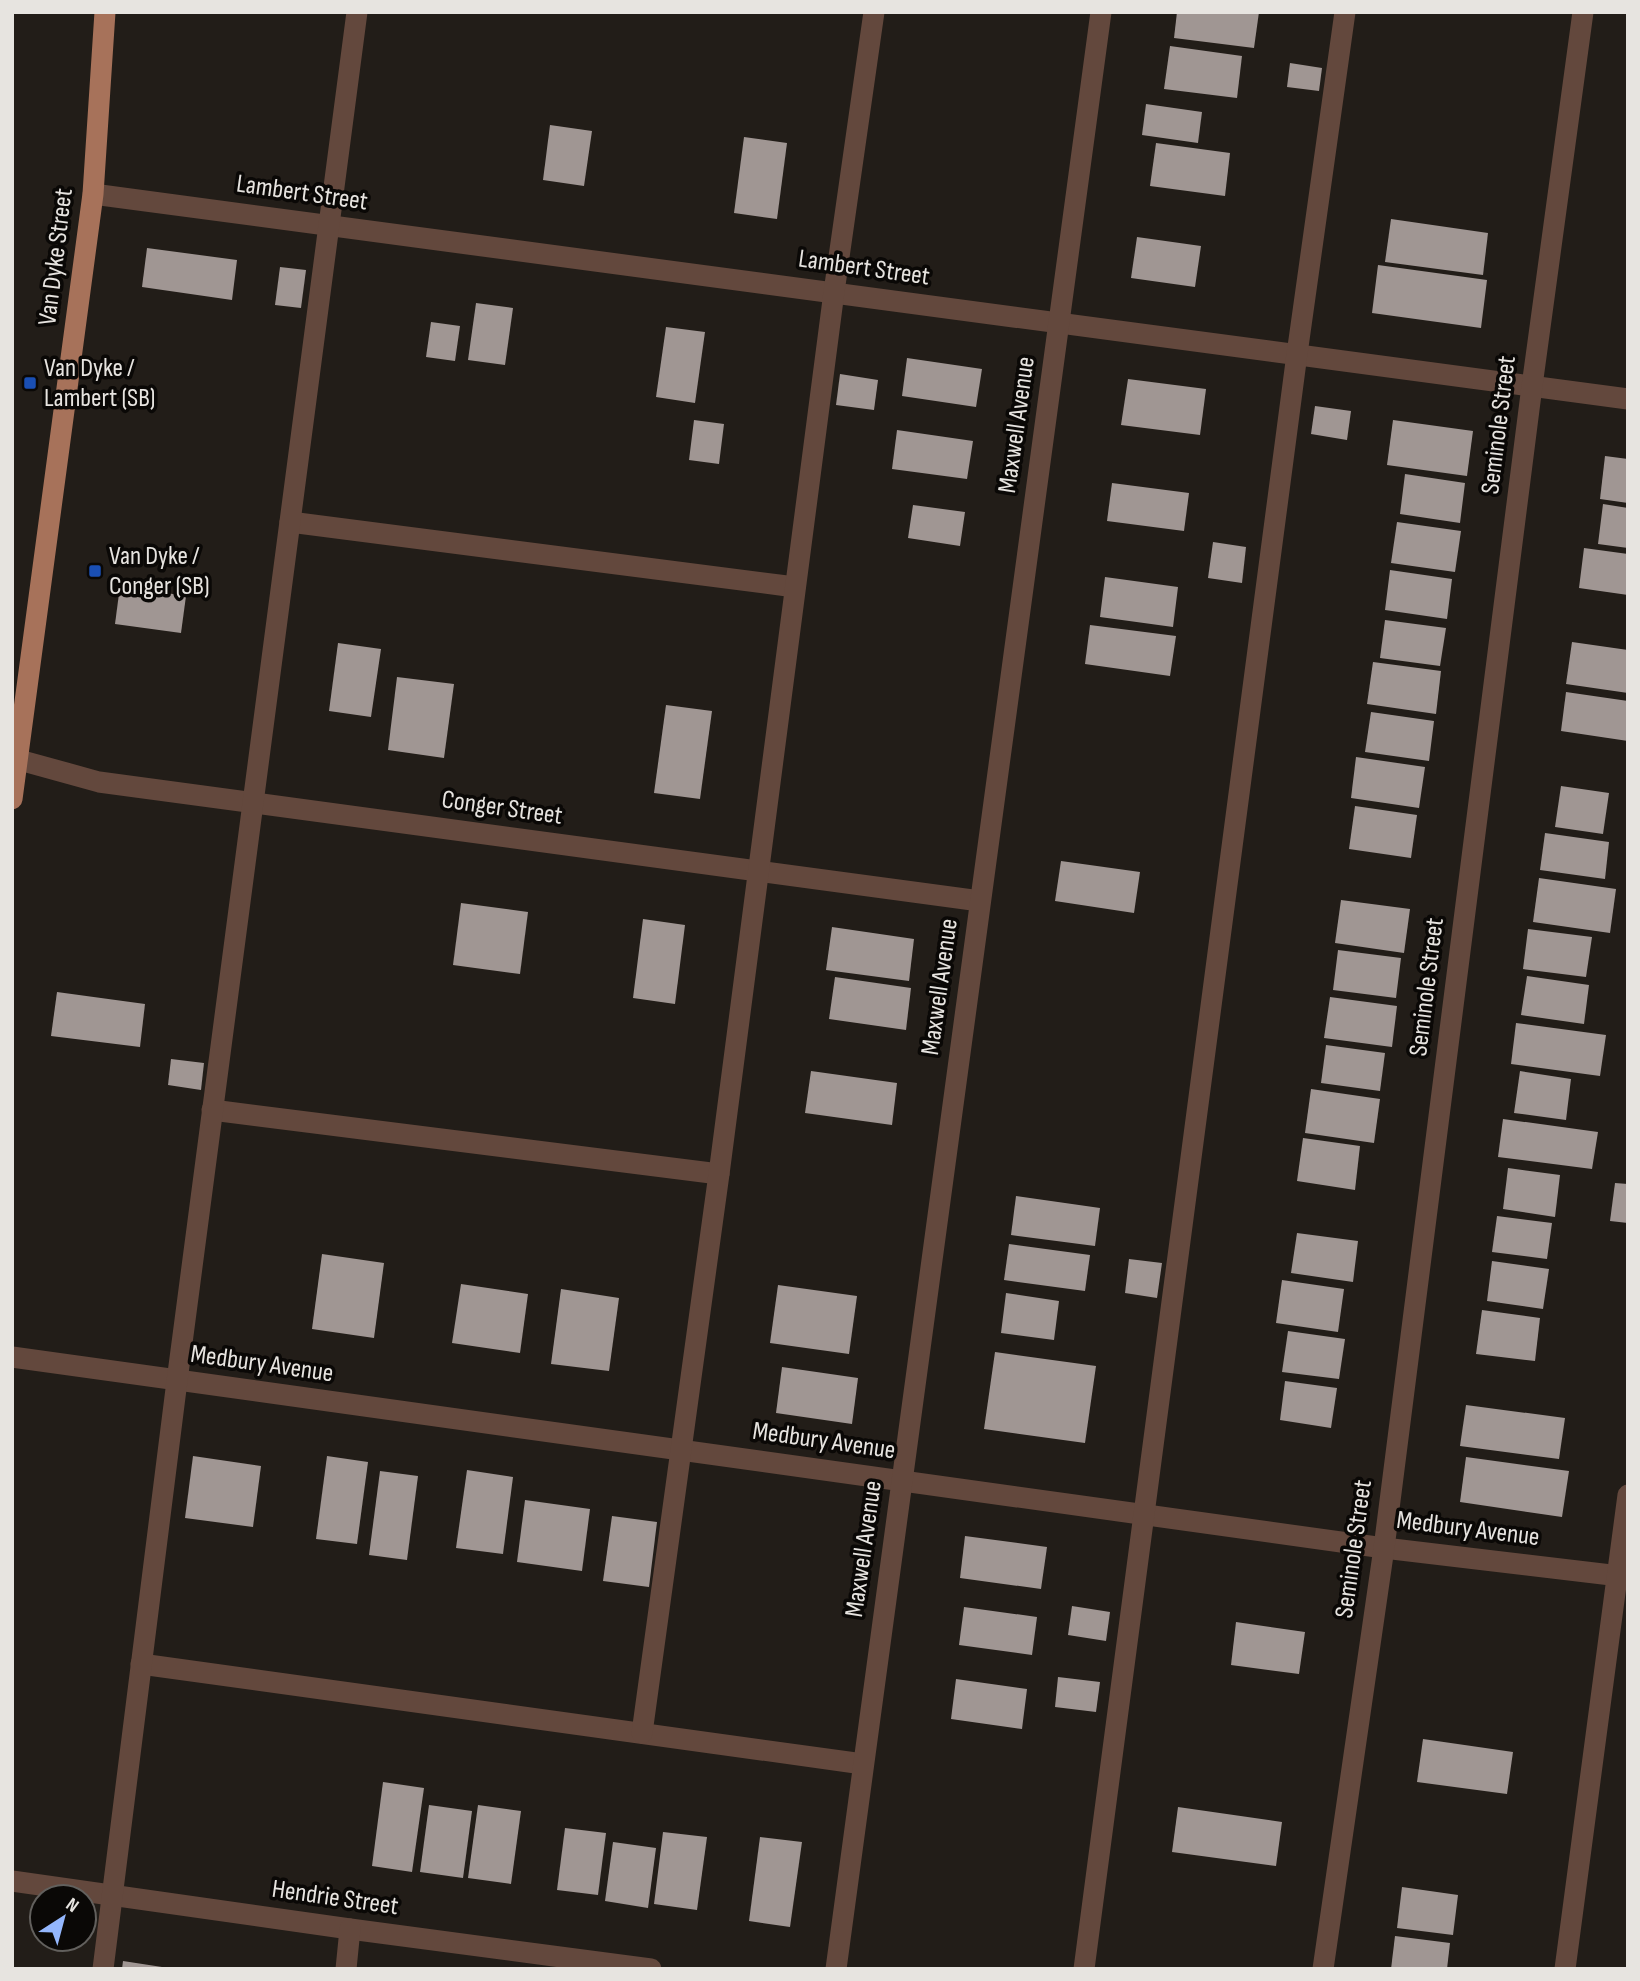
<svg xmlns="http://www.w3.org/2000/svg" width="1640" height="1981" font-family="'Sofia Sans Condensed',sans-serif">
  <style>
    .building { fill: #a09693 }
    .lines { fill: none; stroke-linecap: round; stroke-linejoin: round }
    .minor { stroke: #63483d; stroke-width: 21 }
    .major { stroke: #a7725a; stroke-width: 21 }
    .transit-dot { fill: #1a4fb4; stroke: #0a0806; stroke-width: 2.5 }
    .labels { text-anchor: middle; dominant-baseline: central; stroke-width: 7; stroke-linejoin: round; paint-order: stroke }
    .street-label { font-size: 26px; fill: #e7e4e0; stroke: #0a0806 }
    .poi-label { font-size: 26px; fill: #e7e4e0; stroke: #0a0806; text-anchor: start }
  </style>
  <rect width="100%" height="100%" fill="#221d18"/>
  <g class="building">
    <polygon points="1177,12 1259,12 1254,48 1174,38"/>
    <polygon points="1170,46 1242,56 1237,98 1164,89"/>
    <polygon points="1290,63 1322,68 1319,91 1287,87"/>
    <polygon points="1146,104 1202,112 1198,143 1142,135"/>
    <polygon points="550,125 592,131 584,186 543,180"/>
    <polygon points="744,137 787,143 777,219 734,213"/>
    <polygon points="1156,143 1230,153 1225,196 1150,186"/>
    <polygon points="1391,219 1488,233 1483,275 1385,262"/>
    <polygon points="1137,237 1201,246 1195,287 1131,278"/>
    <polygon points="147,248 237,260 232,300 142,287"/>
    <polygon points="1378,265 1487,280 1481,328 1372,313"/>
    <polygon points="280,267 306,270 301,308 275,305"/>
    <polygon points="476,303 513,308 505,365 468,360"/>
    <polygon points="431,322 460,326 455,361 426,357"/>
    <polygon points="666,327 705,332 695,403 656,397"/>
    <polygon points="907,358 982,369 976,407 902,396"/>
    <polygon points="840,374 878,380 874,410 836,405"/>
    <polygon points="1128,379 1206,389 1200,435 1121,425"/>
    <polygon points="1315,406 1351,411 1347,440 1311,434"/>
    <polygon points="694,420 724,424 719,464 689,460"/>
    <polygon points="1393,420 1473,431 1467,476 1387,465"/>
    <polygon points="897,430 973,441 967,479 892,469"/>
    <polygon points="1605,456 1628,459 1628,503 1600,499"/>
    <polygon points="1405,474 1465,483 1460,523 1400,514"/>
    <polygon points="1112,483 1189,493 1184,531 1107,521"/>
    <polygon points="1603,504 1628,508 1628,548 1598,544"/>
    <polygon points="913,505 965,512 960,546 908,538"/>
    <polygon points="1397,522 1461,531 1455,572 1391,563"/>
    <polygon points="1213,542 1246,547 1242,583 1208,578"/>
    <polygon points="1584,548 1628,554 1628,595 1579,588"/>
    <polygon points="1390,570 1452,579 1447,619 1385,610"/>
    <polygon points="1105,577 1178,587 1173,627 1100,617"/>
    <polygon points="120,586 186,596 181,633 115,624"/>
    <polygon points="1385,620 1446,628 1440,666 1380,658"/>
    <polygon points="1090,625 1176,636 1170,676 1085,664"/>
    <polygon points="1572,642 1628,650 1628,693 1566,684"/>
    <polygon points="338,643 381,649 371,717 329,711"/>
    <polygon points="1373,662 1441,671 1436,714 1367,704"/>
    <polygon points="397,677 454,684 444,758 388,750"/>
    <polygon points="1566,692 1628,701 1628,741 1561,731"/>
    <polygon points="666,705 712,711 700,799 654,793"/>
    <polygon points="1371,712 1434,721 1429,761 1365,752"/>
    <polygon points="1356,757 1425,767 1419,808 1351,798"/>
    <polygon points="1561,786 1609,793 1603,834 1555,827"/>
    <polygon points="1355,806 1417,815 1411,858 1349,849"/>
    <polygon points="1545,833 1609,842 1605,879 1540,870"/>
    <polygon points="1061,861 1140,872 1134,913 1055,901"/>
    <polygon points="1539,878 1616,889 1610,933 1533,922"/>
    <polygon points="1341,900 1410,909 1404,953 1335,943"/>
    <polygon points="461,903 528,912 520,974 453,965"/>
    <polygon points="643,919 685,925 675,1004 633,998"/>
    <polygon points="832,927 914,939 909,981 826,970"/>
    <polygon points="1528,929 1592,937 1586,977 1523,969"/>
    <polygon points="1338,950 1401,958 1396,998 1333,990"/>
    <polygon points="1527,976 1589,985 1584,1024 1521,1015"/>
    <polygon points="835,977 911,988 906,1030 829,1019"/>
    <polygon points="57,992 145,1004 140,1047 51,1036"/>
    <polygon points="1330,997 1397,1006 1392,1047 1324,1038"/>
    <polygon points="1516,1023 1606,1035 1600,1076 1511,1064"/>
    <polygon points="1326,1045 1385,1053 1380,1091 1321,1083"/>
    <polygon points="171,1059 204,1063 201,1090 168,1085"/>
    <polygon points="811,1071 897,1083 892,1125 805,1113"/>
    <polygon points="1520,1071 1571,1079 1566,1120 1514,1113"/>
    <polygon points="1311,1089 1380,1099 1374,1143 1305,1133"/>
    <polygon points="1503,1119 1598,1132 1592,1169 1498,1157"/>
    <polygon points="1303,1138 1360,1146 1355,1190 1297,1181"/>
    <polygon points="1508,1168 1560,1175 1555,1217 1503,1209"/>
    <polygon points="1615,1183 1628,1184 1628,1223 1610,1221"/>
    <polygon points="1016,1196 1100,1208 1095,1246 1011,1235"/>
    <polygon points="1497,1216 1552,1223 1547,1259 1492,1252"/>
    <polygon points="1297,1233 1358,1241 1353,1282 1291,1273"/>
    <polygon points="1009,1244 1090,1255 1085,1291 1004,1280"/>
    <polygon points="322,1254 384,1263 374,1338 312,1329"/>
    <polygon points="1129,1259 1162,1263 1157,1298 1125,1293"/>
    <polygon points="1492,1261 1549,1269 1543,1309 1487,1301"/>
    <polygon points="1282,1280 1344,1289 1338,1332 1276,1323"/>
    <polygon points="461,1284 528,1294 520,1353 452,1343"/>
    <polygon points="778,1285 857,1296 849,1354 770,1343"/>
    <polygon points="561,1289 619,1298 609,1371 551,1364"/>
    <polygon points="1006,1293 1059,1301 1054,1340 1001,1333"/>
    <polygon points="1482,1310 1540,1318 1535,1361 1476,1354"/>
    <polygon points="1288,1331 1345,1339 1339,1379 1282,1372"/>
    <polygon points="995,1352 1096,1366 1085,1443 984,1429"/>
    <polygon points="782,1367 858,1378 852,1424 776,1413"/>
    <polygon points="1285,1381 1337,1388 1331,1428 1280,1420"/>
    <polygon points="1466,1405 1565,1418 1559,1459 1460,1446"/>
    <polygon points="193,1456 261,1466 253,1527 185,1518"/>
    <polygon points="327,1456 368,1462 357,1544 316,1539"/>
    <polygon points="1466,1457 1569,1471 1562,1517 1460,1502"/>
    <polygon points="467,1470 513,1477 503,1554 456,1548"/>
    <polygon points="380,1471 418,1476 407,1560 369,1555"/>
    <polygon points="525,1500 590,1509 582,1571 517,1562"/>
    <polygon points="612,1516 657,1522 649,1587 603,1581"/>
    <polygon points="965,1536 1047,1547 1041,1589 960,1578"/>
    <polygon points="1072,1606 1110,1612 1106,1641 1068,1635"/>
    <polygon points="964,1607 1037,1617 1032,1655 959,1645"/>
    <polygon points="1236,1622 1305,1632 1299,1674 1231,1665"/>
    <polygon points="1058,1677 1100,1682 1096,1712 1055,1707"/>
    <polygon points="956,1679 1027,1689 1022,1729 951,1719"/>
    <polygon points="1423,1739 1513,1752 1507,1794 1417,1782"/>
    <polygon points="383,1782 424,1788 412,1872 372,1866"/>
    <polygon points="429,1805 472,1811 463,1878 420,1872"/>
    <polygon points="478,1805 521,1811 511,1884 468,1878"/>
    <polygon points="1178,1807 1282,1822 1276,1866 1172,1852"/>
    <polygon points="565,1828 606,1833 598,1895 557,1890"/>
    <polygon points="663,1832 707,1837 697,1910 654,1904"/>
    <polygon points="760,1837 802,1842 790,1927 749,1921"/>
    <polygon points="613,1842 656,1848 648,1908 605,1901"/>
    <polygon points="1402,1887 1458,1895 1453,1935 1397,1928"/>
    <polygon points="1395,1936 1450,1943 1447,1969 1391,1969"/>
    <polygon points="123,1961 162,1967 162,1969 122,1969"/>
  </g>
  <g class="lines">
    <g class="minor">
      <polyline points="93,194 1628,399"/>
      <polyline points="290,522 795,587"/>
      <polyline points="12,758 99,782 980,901"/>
      <polyline points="212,1110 719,1174"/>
      <polyline points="12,1357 1384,1548 1628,1577"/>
      <polyline points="141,1664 863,1764"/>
      <polyline points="642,1733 719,1174 834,292 874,12"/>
      <polyline points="12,1881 350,1929 651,1969"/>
      <polyline points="103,1969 177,1381 357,12"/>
      <polyline points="346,1969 350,1929"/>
      <polyline points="836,1969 1101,12"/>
      <polyline points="1084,1969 1297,354 1345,12"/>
      <polyline points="1323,1969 1384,1548 1532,386 1583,12"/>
      <polyline points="1565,1969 1628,1495"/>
    </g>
    <polyline class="major" points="12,799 93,194 105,12"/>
  </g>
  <g class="transit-dot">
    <rect x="23" y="376" width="14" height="14" rx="3.5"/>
    <rect x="88" y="564" width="14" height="14" rx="3.5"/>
  </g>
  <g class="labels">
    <g class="street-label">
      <text transform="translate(302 193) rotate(8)">Lambert Street</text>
      <text transform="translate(56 257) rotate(-83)">Van Dyke Street</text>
      <text transform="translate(864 268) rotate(8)">Lambert Street</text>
      <text transform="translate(1017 425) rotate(-82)">Maxwell Avenue</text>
      <text transform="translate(1499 425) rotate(-83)">Seminole Street</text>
      <text transform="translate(502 808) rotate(8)">Conger Street</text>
      <text transform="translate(940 987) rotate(-82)">Maxwell Avenue</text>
      <text transform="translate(1427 987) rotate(-83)">Seminole Street</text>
      <text transform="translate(262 1364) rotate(8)">Medbury Avenue</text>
      <text transform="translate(824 1441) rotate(8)">Medbury Avenue</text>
      <text transform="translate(1468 1529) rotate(7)">Medbury Avenue</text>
      <text transform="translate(864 1549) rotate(-82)">Maxwell Avenue</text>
      <text transform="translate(1354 1549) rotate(-82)">Seminole Street</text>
      <text transform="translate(335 1898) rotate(8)">Hendrie Street</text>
    </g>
    <g class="poi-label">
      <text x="44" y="368">Van Dyke /<tspan x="44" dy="30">Lambert (SB)</tspan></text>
      <text x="109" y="556">Van Dyke /<tspan x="109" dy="30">Conger (SB)</tspan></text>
    </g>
  </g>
  <rect width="1640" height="1981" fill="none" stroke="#e7e4e0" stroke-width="28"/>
  <g transform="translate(63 1918) rotate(36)"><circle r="33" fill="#0a0806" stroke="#62605d" stroke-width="2"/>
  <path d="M0-5L12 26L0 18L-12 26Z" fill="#94b7fd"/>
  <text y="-10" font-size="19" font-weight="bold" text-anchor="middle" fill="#e7e4e0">N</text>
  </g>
</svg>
